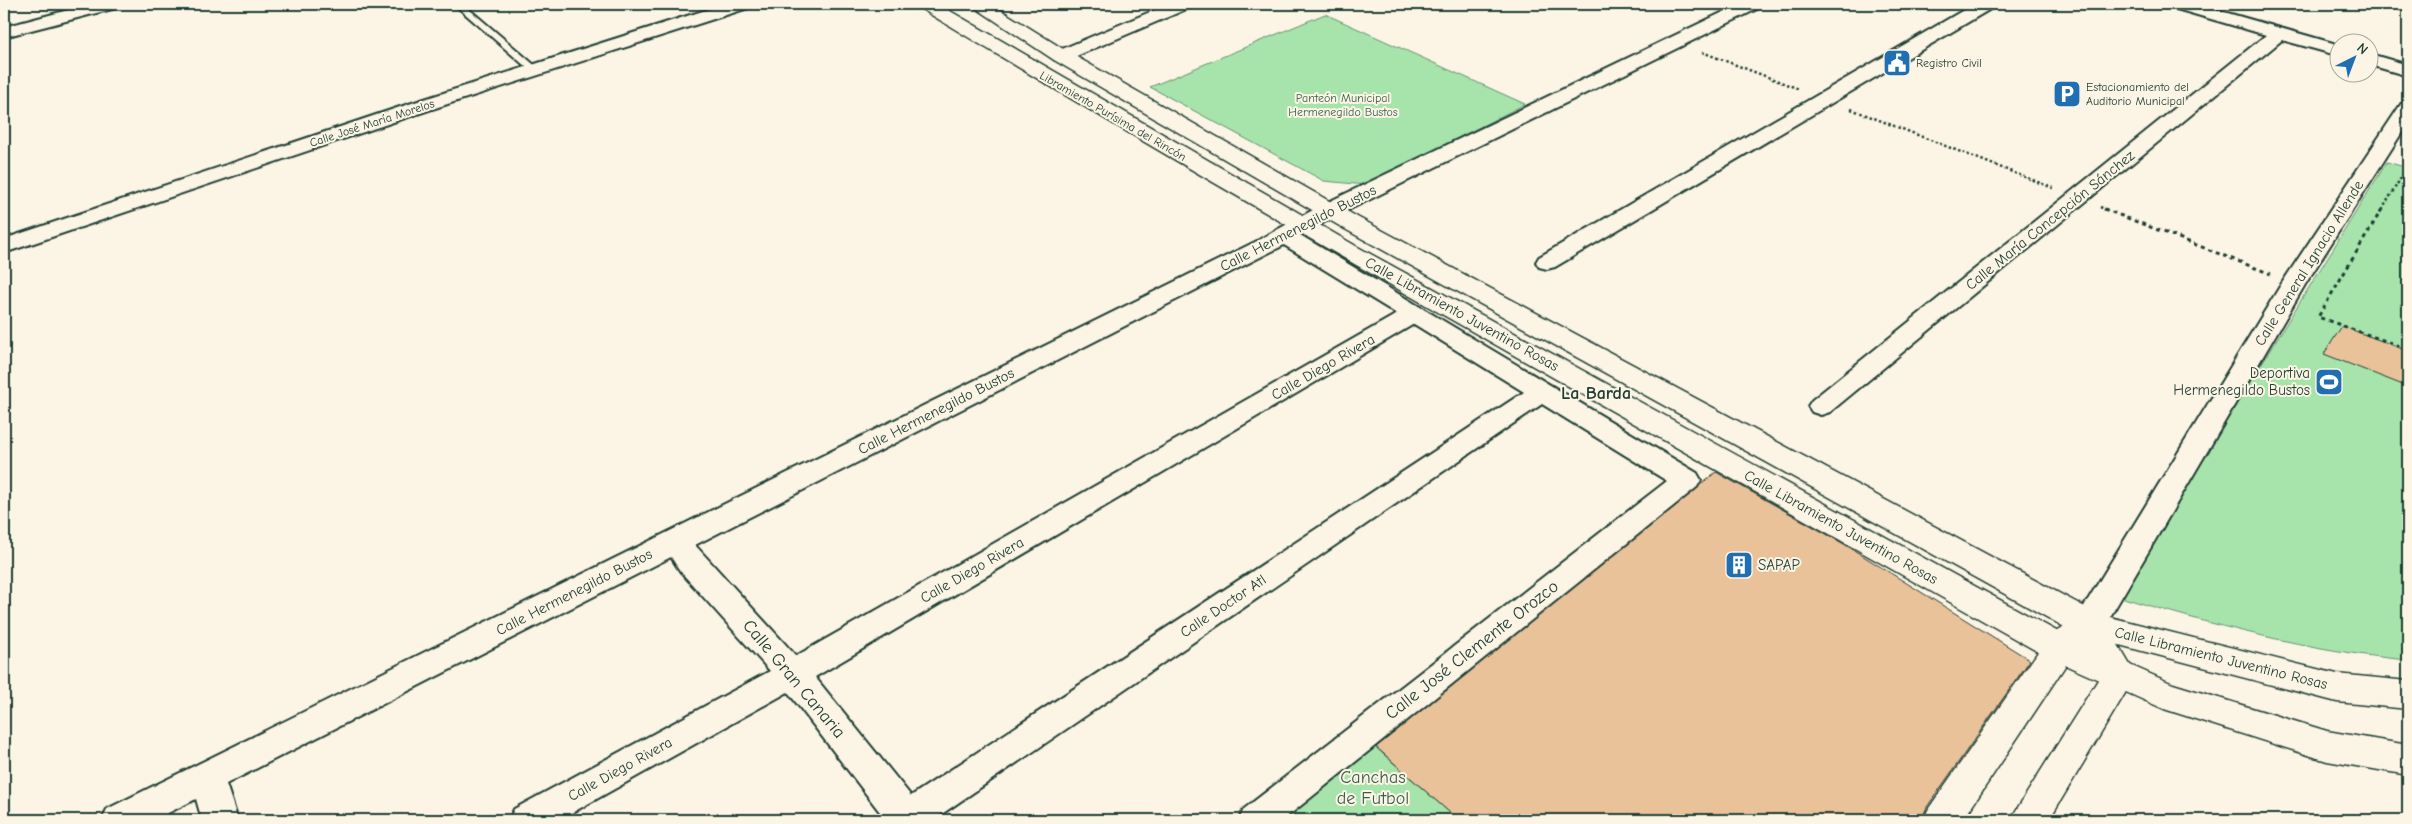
<svg xmlns="http://www.w3.org/2000/svg" width="2412" height="824" font-family="'Comic Neue',sans-serif">
  <style>
    .built { fill: #f7e6ce }
    .green { fill: #a7e4ab; stroke: #639070 }
    .building { fill: #eac29a; stroke: #1f3d34 }
    .lines { fill: none; stroke-linecap: round; stroke-linejoin: round }
    .service-casing { stroke: #1f3d34; stroke-width: 4 }
    .minor-casing { stroke: #1f3d34; stroke-width: 4 }
    .tertiary-casing { stroke: #1f3d34; stroke-width: 3 }
    .secondary-casing { stroke: #1f3d34; stroke-width: 3 }
    .path-far1 { stroke: #1f3d34; stroke-width: 2.5; stroke-dasharray: 2.5 2.5; stroke-linecap: butt }
    .path { stroke: #1f3d34; stroke-width: 3; stroke-dasharray: 4 4; stroke-linecap: butt }
    .service { fill: #fcf5e5; fill-rule: evenodd }
    .minor { fill: #fcf5e5; fill-rule: evenodd }
    .tertiary { fill: #fcf5e5; fill-rule: evenodd }
    .secondary { fill: #fcf5e5; fill-rule: evenodd }
    .labels { text-anchor: middle; dominant-baseline: central; stroke-width: 4; stroke-linejoin: round; paint-order: stroke }
    .far-poi-label { font-size: 12px; fill: #1f3d34; stroke: #fcf5e5; text-anchor: start }
    .far-park-label { font-size: 12px; fill: #3a5e4c; stroke: #fcf5e5 }
    .far-street-label { font-size: 12px; fill: #1f3d34; stroke: #fcf5e5 }
    .street-label { font-size: 15px; fill: #1f3d34; stroke: #fcf5e5 }
    .poi-label { font-size: 15px; fill: #1f3d34; stroke: #fcf5e5; text-anchor: end }
    .quarter-label { font-size: 18px; font-weight: bold; fill: #1f3d34; stroke: #fcf5e5 }
    .near-street-label { font-size: 18px; fill: #1f3d34; stroke: #fcf5e5 }
    .near-park-label { font-size: 18px; fill: #3a5e4c; stroke: #fcf5e5 }
  </style>
  <rect width="100%" height="100%" fill="#fcf5e5"/>
  <filter id="ink" filterUnits="userSpaceOnUse"><feTurbulence type="fractalNoise" baseFrequency=".02" numOctaves="2"/><feDisplacementMap in="SourceGraphic" scale="10" xChannelSelector="R" yChannelSelector="G"/><feConvolveMatrix kernelMatrix="1 2 1 2 8 2 1 2 1" color-interpolation-filters="sRGB"/></filter>
  <g filter="url(#ink)">
    <polygon class="built" points="1692,4 1743,4 1722,14"/>
    <g class="green">
      <polygon points="1325,14 1525,104 1366,185 1324,181 1150,87"/>
      <path d="M2387 162 2408 168V660C2309 651 2212 625 2117 596Z"/>
      <polygon points="1374,746 1458,820 1282,820"/>
    </g>
    <g class="building">
      <polygon points="2342,326 2408,351 2408,387 2324,354"/>
      <polygon points="1716,472 1844,544 2030,660 1927,807 1921,820 1458,820 1376,747"/>
    </g>
    <g class="lines">
      <defs>
        <g id="service">
          <polygon points="454,4 463,4 539,69 539,73 533,73"/>
          <polygon points="2390,4 2408,5 2408,11 2391,6"/>
        </g>
        <g id="minor">
          <polygon points="91,4 118,4 116,8 4,37 4,27"/>
          <polygon points="725,4 750,4 748,8 432,109 4,253 4,239 418,101"/>
          <polygon points="1169,4 1191,4 1189,8 1067,60 1055,60 1052,56 1055,52"/>
          <path d="M1740 4H1761L1759 8 1338 215 1300 235 1697 473 1701 480 1697 487 1283 820H1239L1244 809 1667 481 1542 404 933 820H886L788 692 559 820H509L514 809 770 671 680 571 671 557 226 784 238 820H202L196 799 154 820H102L107 809 1257 241 1322 205ZM1284 245 1397 314 796 656 695 545ZM1414 324 1524 392 911 796 815 677Z"/>
          <polygon points="1974,4 1994,4 1992,8 1555,267 1547,269 1539,267 1536,262 1539,257"/>
          <polygon points="2171,4 2196,4 2340,45 2340,56 2282,40 1830,412 1821,415 1812,412 1808,406 1812,400 2266,35 2173,8"/>
          <polygon points="2370,54 2408,65 2408,76 2370,65"/>
          <polygon points="2408,102 2408,123 2306,283 2100,634 2089,637 2078,634 2073,625 2078,616 2282,283 2401,104"/>
        </g>
        <polygon id="tertiary" points="2089,612 2101,616 2136,675 2049,820 2010,820 2101,675 2085,646 2071,657 1963,820 1923,820 1929,808 2047,639 2077,616"/>
        <g id="secondary">
          <path d="M917 4H938L1356 246 2071 639 2173 684 2327 731 2408 745V775L2327 761 2164 709 2047 657C1670 443 1291 233 920 8Z"/>
          <polygon points="970,4 991,4 1068,52 1359,218 2098,614 2337,674 2408,681 2408,709 2337,702 2077,634 1343,228 1054,60"/>
        </g>
      </defs>
      <use href="#service" class="service-casing"/>
      <use href="#minor" class="minor-casing"/>
      <use href="#tertiary" class="tertiary-casing"/>
      <use href="#secondary" class="secondary-casing"/>
      <g class="path-far1">
        <polyline points="1702,52 1799,89"/>
        <polyline points="1851,109 2053,188"/>
        <polyline points="2100,207 2107,210"/>
        <polyline points="2382,210 2406,169 2408,170"/>
      </g>
      <g class="path">
        <polyline points="2104,209 2271,274"/>
        <polyline points="2382,209 2318,317 2408,349"/>
      </g>
      <use href="#service" class="service"/>
      <use href="#minor" class="minor"/>
      <use href="#tertiary" class="tertiary"/>
      <use href="#secondary" class="secondary"/>
    </g>
  </g>
  <defs>
    <symbol id="civic-square" viewBox="-11 -11 22 22"><rect x="-9" y="-9" width="18" height="18" rx="4" fill="#1f6fb2" stroke="#fcf5e5"/><path d="M-.6-6.5H3V-4.5H.6V-3L4-1V1h2V6H-6V1h2V-1L-.6-3ZM-1.2 2.5V6h2.4V2.5Z" fill="#fff"/></symbol>
    <symbol id="parking-square" viewBox="-11 -11 22 22"><rect x="-9" y="-9" width="18" height="18" rx="4" fill="#1f6fb2" stroke="#fcf5e5"/><path d="M-3.5-5.5H1a3.5 3.5 0 0 1 0 7H-1V5.5H-3.5ZM-1-3.4V-.6H.8a1.4 1.4 0 0 0 0-2.8Z" fill="#fff"/></symbol>
    <symbol id="stadium-square" viewBox="-11 -11 22 22"><rect x="-9" y="-9" width="18" height="18" rx="4" fill="#1f6fb2" stroke="#fcf5e5"/><path d="M0-5a6.5 5 0 1 0 0 10a6.5 5 0 1 0 0-10ZM-3.5-1.8h7v3.6h-7Z" fill="#fff"/></symbol>
    <symbol id="building-square" viewBox="-11 -11 22 22"><rect x="-9" y="-9" width="18" height="18" rx="4" fill="#1f6fb2" stroke="#fcf5e5"/><path d="M-4-6H4V6H1V3H-1V6H-4ZM-2.5-4.3h1.7v1.8h-1.7ZM.8-4.3h1.7v1.8H.8ZM-2.5-1h1.7V.8h-1.7ZM.8-1h1.7V.8H.8Z" fill="#fff"/></symbol>
  </defs>
  <g fill-rule="evenodd">
    <use href="#civic-square" x="1881" y="47" width="32" height="32"/>
    <use href="#parking-square" x="2051" y="78" width="32" height="32"/>
    <use href="#stadium-square" x="2313" y="366" width="32" height="32"/>
    <use href="#building-square" x="1723" y="549" width="32" height="32"/>
  </g>
  <g class="labels">
    <g class="far-poi-label">
      <text x="1916" y="63">Registro Civil</text>
      <text x="2086" y="87">Estacionamiento del<tspan x="2086" dy="14">Auditorio Municipal</tspan></text>
    </g>
    <g class="far-park-label">
      <text x="1343" y="98">Panteón Municipal<tspan x="1343" dy="14">Hermenegildo Bustos</tspan></text>
    </g>
    <g class="far-street-label">
      <text transform="translate(1113 116) rotate(30)">Libramiento Purísima del Rincón</text>
      <text transform="translate(372 123) rotate(-18)">Calle José María Morelos</text>
    </g>
    <g class="street-label">
      <text transform="translate(2050 220) rotate(-39)">Calle María Concepción Sánchez</text>
      <text transform="translate(1298 228) rotate(-27)">Calle Hermenegildo Bustos</text>
      <text transform="translate(2309 263) rotate(-58)">Calle General Ignacio Allende</text>
      <text transform="translate(1462 314) rotate(29)">Calle Libramiento Juventino Rosas</text>
      <text transform="translate(1323 367) rotate(-30)">Calle Diego Rivera</text>
      <text transform="translate(936 411) rotate(-27)">Calle Hermenegildo Bustos</text>
      <text transform="translate(1841 527) rotate(29)">Calle Libramiento Juventino Rosas</text>
      <text transform="translate(972 570) rotate(-30)">Calle Diego Rivera</text>
      <text transform="translate(574 592) rotate(-27)">Calle Hermenegildo Bustos</text>
      <text transform="translate(1223 606) rotate(-34)">Calle Doctor Atl</text>
      <text transform="translate(2221 658) rotate(14)">Calle Libramiento Juventino Rosas</text>
      <text transform="translate(620 769) rotate(-29)">Calle Diego Rivera</text>
    </g>
    <g class="poi-label">
      <text x="2310" y="373">Deportiva<tspan x="2310" dy="17">Hermenegildo Bustos</tspan></text>
      <text x="1758" y="565" text-anchor="start">SAPAP</text>
    </g>
    <g class="quarter-label">
      <text x="1596" y="393">La Barda</text>
    </g>
    <g class="near-street-label">
      <text transform="translate(1472 650) rotate(-38)">Calle José Clemente Orozco</text>
      <text transform="translate(794 679) rotate(50)">Calle Gran Canaria</text>
    </g>
    <g class="near-park-label">
      <text x="1373" y="777">Canchas<tspan x="1373" dy="21">de Futbol</tspan></text>
    </g>
  </g>
  <rect width="2412" height="824" fill="none" stroke="#fcf5e5" stroke-width="20"/>
  <rect x="10" y="10" width="2392" height="804" fill="none" stroke="#1f3d34" stroke-width="2" filter="url(#ink)"/>
  <g transform="translate(2354 58) rotate(42)"><circle r="24" fill="#fcf5e5" stroke="#a4ab9e"/>
  <path d="M0-4L9 19L0 12L-9 19Z" fill="#1f6fb2"/>
  <text y="-8" font-size="14" font-weight="bold" text-anchor="middle" fill="#1f3d34">N</text>
  </g>
</svg>
